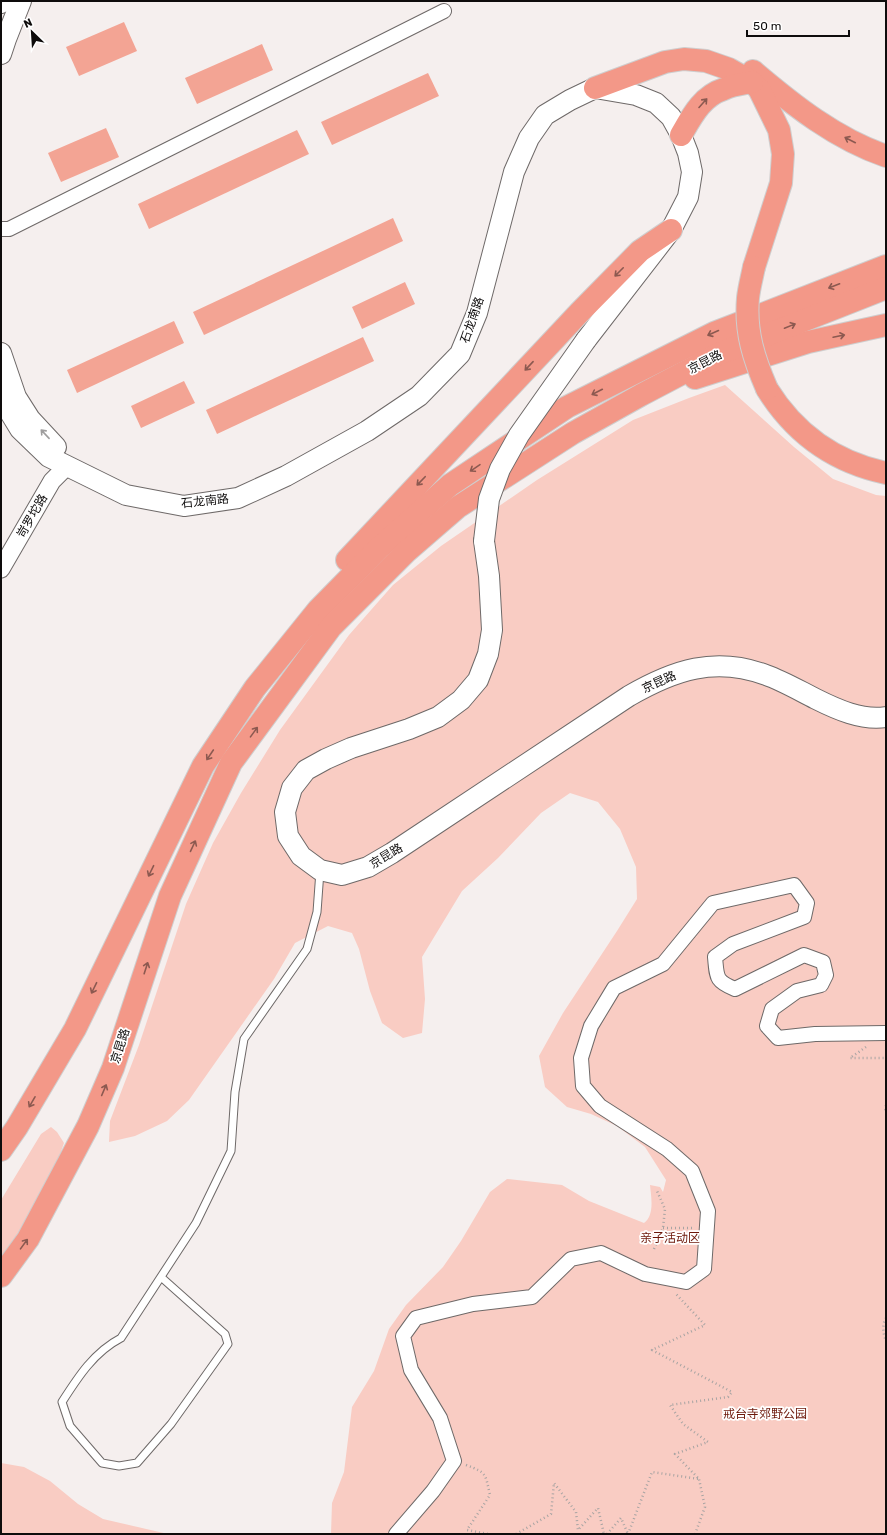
<svg xmlns="http://www.w3.org/2000/svg" width="887" height="1535" font-family="Rubik,'Noto Sans SC',sans-serif">
  <style>
    .green { fill: #f9ccc3 }
    .building { fill: #f3a494 }
    .lines { fill: none; stroke-linecap: round; stroke-linejoin: round }
    .service-casing { stroke: #6e6968; stroke-width: 9 }
    .minor-casing { stroke: #6e6968; stroke-width: 16 }
    .tertiary-casing { stroke: #6e6968; stroke-width: 19 }
    .secondary-casing { stroke: #6e6968; stroke-width: 22 }
    .trunk-casing { stroke: #cfcece; stroke-width: 24 }
    .path { stroke: #a8a4a3; stroke-width: 2.5; stroke-dasharray: 1 3; stroke-linecap: butt }
    .service { stroke: #fff; stroke-width: 7 }
    .minor { stroke: #fff; stroke-width: 14 }
    .tertiary { stroke: #fff; stroke-width: 17 }
    .secondary { stroke: #fff; stroke-width: 20 }
    .trunk { stroke: #f39888; stroke-width: 22 }
    .secondary-bridge-casing { stroke: #6e6968; stroke-width: 22; stroke-linecap: butt }
    .trunk-bridge-casing { stroke: #cfcece; stroke-width: 24; stroke-linecap: butt }
    .secondary-bridge { stroke: #fff; stroke-width: 20 }
    .trunk-bridge { stroke: #f39888; stroke-width: 22 }
    .oneway { stroke: #8c5950 }
    .oneway2 { stroke: #9f9e9e }
    .labels { text-anchor: middle; dominant-baseline: central; stroke-width: 3.5; stroke-linejoin: round; paint-order: stroke }
    .street-label { font-size: 12px; fill: #0e0c0c; stroke: #fff }
    .park-label { font-size: 12px; fill: #6d1709; stroke: #fff }
  </style>
  <rect width="100%" height="100%" fill="#f5efee"/>
  <g class="green">
    <path d="M725 385 794 447 833 479 876 495 886 496V1534H331L332 1503 344 1472 352 1407 374 1371 389 1329 406 1305 443 1267 461 1241 490 1192 507 1179 562 1185 589 1201 644 1223C655 1215 651 1196 650 1185L660 1187 663 1192 666 1180 645 1147 617 1126 591 1114 567 1107 545 1087 539 1056 563 1013 617 931 637 899 636 867 620 829 598 802 570 793 541 813 498 858 462 891 422 957 425 999 422 1033 403 1038 382 1023 370 991 359 949 352 933 328 926 295 943 274 979 189 1100 167 1121 135 1136 109 1142 110 1121 139 1045 186 904 213 843 241 793 280 730 349 635 393 585 441 546 537 480 633 420 689 398Z"/>
    <path d="M51 1127 57 1132 64 1143C50 1186 25 1223 1 1260V1200L41 1134Z"/>
    <polygon points="1,1463 24,1467 50,1481 78,1504 103,1519 168,1534 1,1534"/>
  </g>
  <g class="building">
    <polygon points="124,22 137,51 79,76 66,47"/>
    <polygon points="262,44 273,70 197,104 185,78"/>
    <polygon points="428,73 439,96 332,145 321,122"/>
    <polygon points="106,128 119,157 61,182 48,153"/>
    <polygon points="297,130 309,154 149,229 138,204"/>
    <polygon points="393,218 403,241 204,335 193,312"/>
    <polygon points="405,282 415,304 362,329 352,307"/>
    <polygon points="174,321 184,343 77,393 67,370"/>
    <polygon points="363,337 374,361 217,434 206,410"/>
    <polygon points="184,381 195,403 141,428 131,406"/>
  </g>
  <g class="lines">
    <defs>
      <path id="service" d="M161 1277 225 1334 228 1344 171 1424 137 1463 119 1466 102 1463 70 1426 62 1402C78 1377 94 1352 121 1338L196 1223 231 1151 235 1092 244 1039 307 949 317 912 320 871"/>
      <g id="minor">
        <polyline points="1,229 9,229 444,11"/>
        <path d="M396 1534 433 1491 454 1461 440 1418 411 1370 403 1336 416 1318 473 1304 532 1297 571 1259 601 1253 645 1274 686 1282 704 1269 708 1211 692 1171 667 1149 600 1106 583 1086 581 1058 591 1026 614 988 663 964 713 903 794 885 807 903 804 917 733 944 715 957C717 977 715 981 735 989L804 955 823 962 826 975 821 985 797 991 772 1009 767 1026 778 1038 815 1034 886 1033"/>
      </g>
      <polyline id="tertiary" points="1,569 52,481 67,466"/>
      <g id="secondary">
        <polyline points="1,3 2,1"/>
        <polyline points="1,54 6,39 21,1"/>
        <polyline points="1,353 16,397 30,419 56,447"/>
        <polyline points="1,394 9,411 20,429 49,457 126,495 184,506 238,498 286,476 367,431 419,396 460,354 477,313 514,172 529,138 545,115 570,100 595,88 636,95 656,103 671,117 681,135 688,153 692,172 688,197 671,230 586,340"/>
        <path d="M484 541 489 576 492 630 488 654 478 680 461 700 438 717 409 729 351 748 326 759 306 770 292 788 285 812 288 836 301 856 320 870 342 875 368 867 392 853 629 696C674 670 715 656 766 675 783 681 800 691 816 699 836 709 862 721 886 717"/>
      </g>
      <g id="trunk">
        <path d="M753 71C793 105 836 139 886 156"/>
        <polyline points="595,88 665,62 684,59 706,61 729,69 752,82 759,89 779,130 783,154 781,183 754,267"/>
        <path d="M681 135C692 116 702 96 724 89 732 85 742 84 752 82"/>
        <polyline points="695,378 808,342 886,325"/>
        <path d="M767 389C795 434 834 462 886 473"/>
        <polyline points="347,560 579,313 640,251 671,230"/>
        <polyline points="1,1150 17,1127 75,1029 203,766 255,688 318,610 379,548 450,485 567,407 714,333 886,266"/>
        <polyline points="1,1276 28,1239 88,1126 113,1068 170,896 231,763 331,627 406,552 458,507 573,433 641,395 721,353 886,288"/>
      </g>
    </defs>
    <use href="#service" class="service-casing"/>
    <use href="#minor" class="minor-casing"/>
    <use href="#tertiary" class="tertiary-casing"/>
    <use href="#secondary" class="secondary-casing"/>
    <use href="#trunk" class="trunk-casing"/>
    <g class="path">
      <polyline points="866,1047 850,1058 886,1058"/>
      <polyline points="886,1106 884,1108 886,1110"/>
      <polyline points="663,1228 695,1228"/>
      <polyline points="654,1249 663,1228 665,1209 657,1191"/>
      <path d="M886 1318C882 1325 883 1333 886 1341"/>
      <path d="M466 1465C487 1473 485 1473 490 1495L467 1530 488 1534"/>
      <polyline points="516,1534 551,1514 554,1483 576,1512 578,1530 598,1508 604,1534"/>
      <polyline points="607,1534 621,1518 628,1534"/>
      <polyline points="628,1534 652,1472 699,1479 675,1454 708,1442 683,1424 670,1405 728,1397 732,1392 652,1350 705,1325 676,1294"/>
      <polyline points="695,1534 705,1507 699,1479"/>
    </g>
    <use href="#service" class="service"/>
    <use href="#minor" class="minor"/>
    <use href="#tertiary" class="tertiary"/>
    <use href="#secondary" class="secondary"/>
    <use href="#trunk" class="trunk"/>
    <defs>
      <polyline id="secondary-bridge" points="484,541 489,499 500,469 519,435 586,340"/>
      <path id="trunk-bridge" d="M754 267C752 277 749 288 748 298 745 332 754 359 767 389"/>
    </defs>
    <use href="#secondary-bridge" class="secondary-bridge-casing"/>
    <use href="#trunk-bridge" class="trunk-bridge-casing"/>
    <use href="#secondary-bridge" class="secondary-bridge"/>
    <use href="#trunk-bridge" class="trunk-bridge"/>
  </g>
  <defs><path id="oneway-shaft" d="M-6 0H5M1.5-3L5.5 0L1.5 3" fill="none" stroke-width="1.6" stroke-linecap="round" stroke-linejoin="round"/></defs>
  <g class="oneway">
    <use href="#oneway-shaft" transform="translate(703 103) rotate(-48)"/>
    <use href="#oneway-shaft" transform="translate(850 140) rotate(-153)"/>
    <use href="#oneway-shaft" transform="translate(619 272) rotate(135)"/>
    <use href="#oneway-shaft" transform="translate(834 286) rotate(159)"/>
    <use href="#oneway-shaft" transform="translate(790 326) rotate(-22)"/>
    <use href="#oneway-shaft" transform="translate(713 333) rotate(156)"/>
    <use href="#oneway-shaft" transform="translate(839 336) rotate(-12)"/>
    <use href="#oneway-shaft" transform="translate(529 366) rotate(133)"/>
    <use href="#oneway-shaft" transform="translate(597 392) rotate(153)"/>
    <use href="#oneway-shaft" transform="translate(475 468) rotate(146)"/>
    <use href="#oneway-shaft" transform="translate(421 481) rotate(134)"/>
    <use href="#oneway-shaft" transform="translate(254 732) rotate(-54)"/>
    <use href="#oneway-shaft" transform="translate(210 755) rotate(124)"/>
    <use href="#oneway-shaft" transform="translate(193 846) rotate(-65)"/>
    <use href="#oneway-shaft" transform="translate(151 871) rotate(116)"/>
    <use href="#oneway-shaft" transform="translate(146 968) rotate(-72)"/>
    <use href="#oneway-shaft" transform="translate(94 988) rotate(116)"/>
    <use href="#oneway-shaft" transform="translate(104 1090) rotate(-67)"/>
    <use href="#oneway-shaft" transform="translate(32 1102) rotate(120)"/>
    <use href="#oneway-shaft" transform="translate(24 1244) rotate(-54)"/>
  </g>
  <use class="oneway2" href="#oneway-shaft" transform="translate(45 434) rotate(-133)"/>
  <g class="labels">
    <g class="street-label">
      <text transform="translate(472 320) rotate(-71)">石龙南路</text>
      <text transform="translate(705 362) rotate(-27)">京昆路</text>
      <text transform="translate(205 501) rotate(-6)">石龙南路</text>
      <text transform="translate(32 516) rotate(-60)">岢罗坨路</text>
      <text transform="translate(659 682) rotate(-24)">京昆路</text>
      <text transform="translate(386 856) rotate(-31)">京昆路</text>
      <text transform="translate(120 1046) rotate(-72)">京昆路</text>
    </g>
    <g class="park-label">
      <text x="670" y="1238">亲子活动区</text>
      <text x="765" y="1414">戒台寺郊野公园</text>
    </g>
  </g>
  <rect width="887" height="1535" fill="none" stroke="#0e0c0c" stroke-width="4"/>
  <g transform="translate(32 32) rotate(335)" stroke="#ffffff" stroke-width="3" paint-order="stroke">
  <path d="M0-3L7 15L0 10L-7 15Z" fill="#0e0c0c"/>
  <text y="-6" font-size="11" font-weight="bold" text-anchor="middle" fill="#0e0c0c">N</text>
  </g>
  <path d="M747 30v6h102v-6" fill="none" stroke="#0e0c0c" stroke-width="2"/>
  <text x="753" y="30" font-size="12" fill="#0e0c0c" stroke="#ffffff" stroke-width="3" paint-order="stroke">50 m</text>
</svg>
